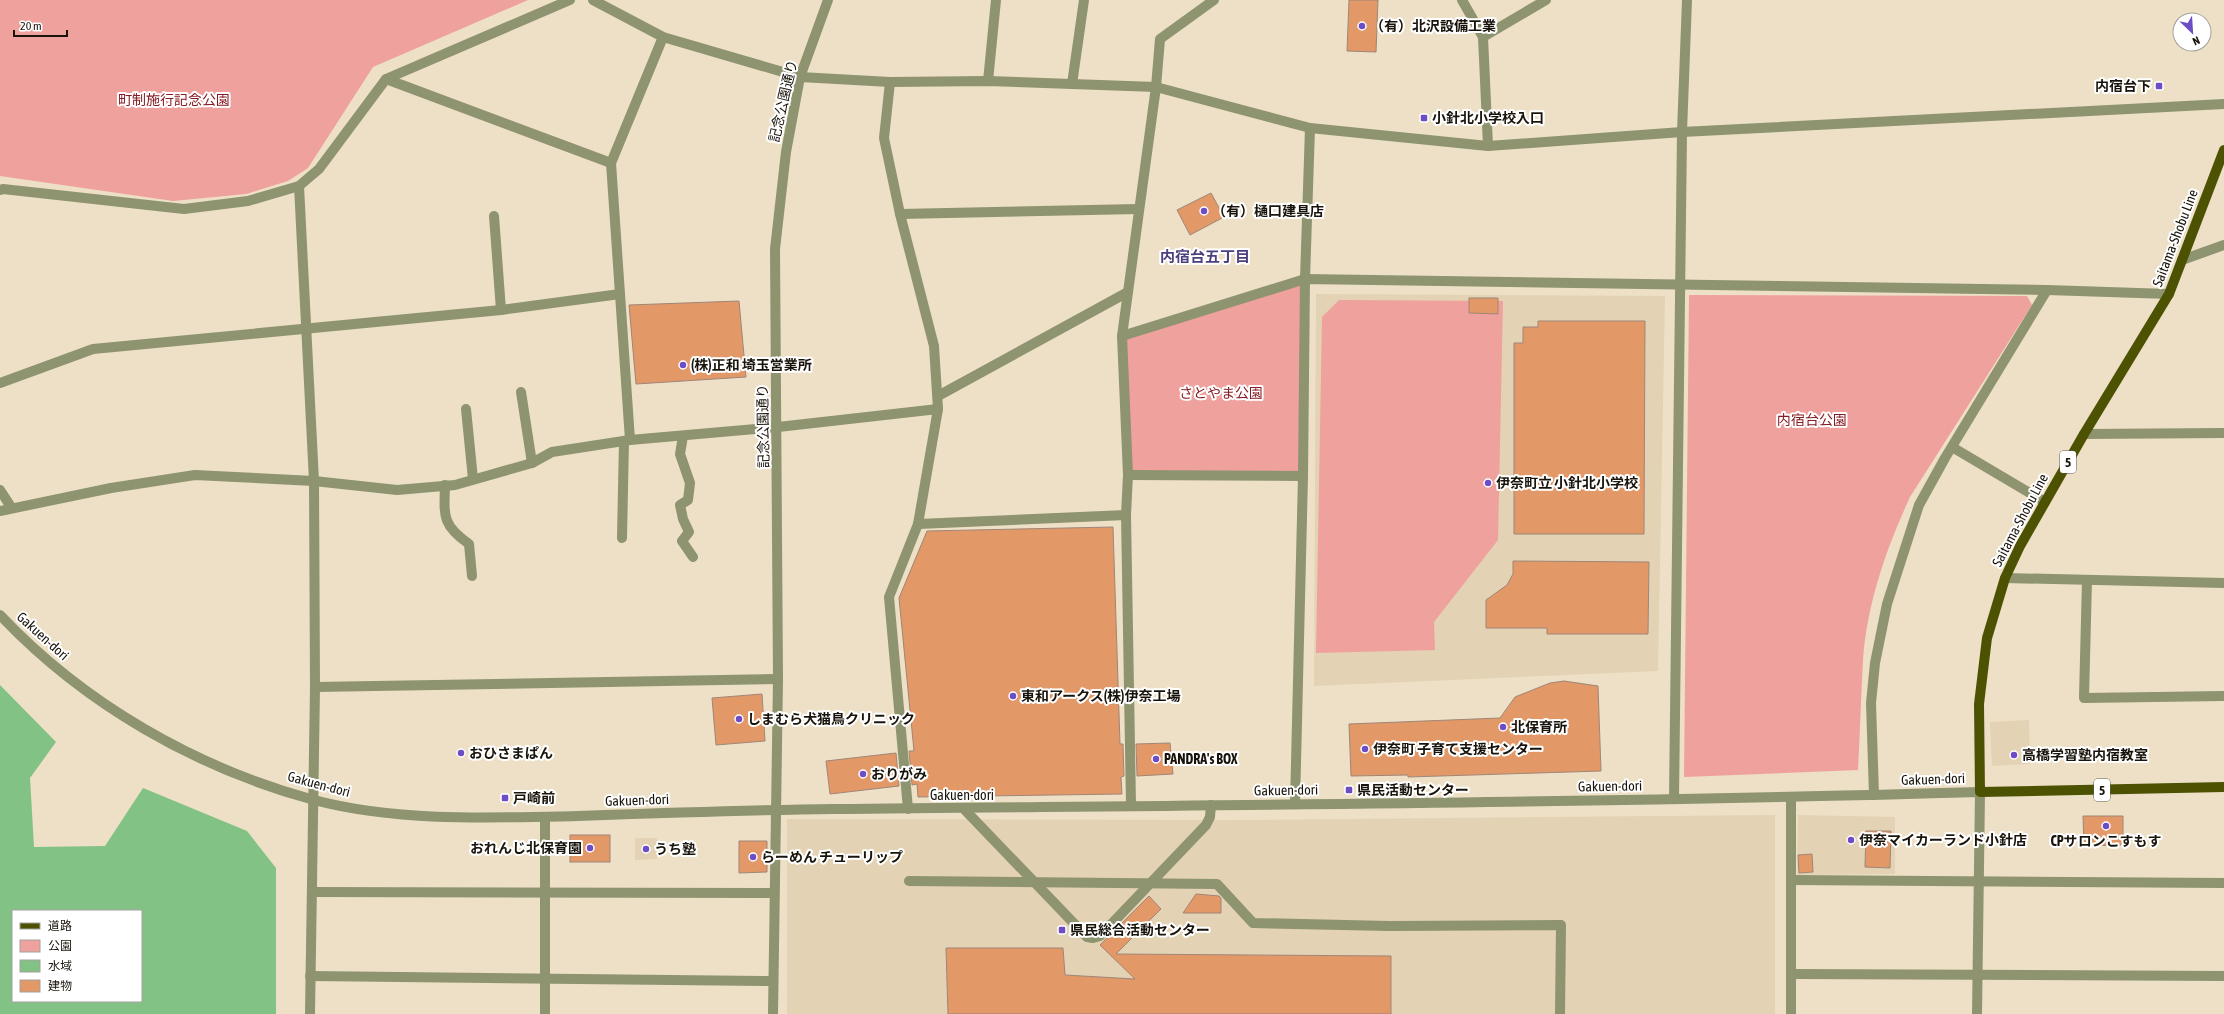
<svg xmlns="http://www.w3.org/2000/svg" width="2224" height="1014" font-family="'Asap Condensed','Noto Sans JP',sans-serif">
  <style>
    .built { fill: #e3d2b3 }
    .green { fill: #efa19d }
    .water { fill: #82c284; fill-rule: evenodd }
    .building { fill: #e29867; stroke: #9f8678 }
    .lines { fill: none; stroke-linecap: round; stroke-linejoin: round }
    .minor { stroke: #8e9370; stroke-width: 10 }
    .major { stroke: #4c5202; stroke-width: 10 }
    .poi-dot { fill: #6d4dc6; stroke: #fff; stroke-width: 1.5 }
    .labels { text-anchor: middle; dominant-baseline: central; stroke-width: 4; stroke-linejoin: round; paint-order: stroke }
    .shield { fill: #fff; stroke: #5e5a54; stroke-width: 1 }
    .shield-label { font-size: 13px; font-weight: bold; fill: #19140b }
    .poi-label { font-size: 14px; font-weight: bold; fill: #19140b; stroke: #fff; text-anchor: start }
    .park-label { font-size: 14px; fill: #861c23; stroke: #fff }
    .street-label { font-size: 14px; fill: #19140b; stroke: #fff }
    .neighbourhood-label { font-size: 15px; font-weight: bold; fill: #4d407e; stroke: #fff }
  </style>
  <rect width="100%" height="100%" fill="#ede0c6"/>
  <g class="built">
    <polygon points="1316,294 1665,296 1658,671 1314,686"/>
    <polygon points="2029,720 2030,764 1992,766 1990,722"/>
    <polygon points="1775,815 1775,1014 787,1014 787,819 1233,820"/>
    <polygon points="1798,815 1895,817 1895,874 1797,875"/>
    <polygon points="635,838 657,838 657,859 635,860"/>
  </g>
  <g class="green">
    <polygon points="0,0 528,0 373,67 308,168 288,181 246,194 173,201 0,176"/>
    <polygon points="1305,279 1303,476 1128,475 1122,336"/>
    <path d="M1689 295 2027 296 2032 305 1910 497C1886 549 1867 604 1863 660 1861 697 1860 733 1858 770L1684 777Z"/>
    <polygon points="1339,300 1503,301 1498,540 1434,622 1435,650 1316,653 1322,317"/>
  </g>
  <path class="water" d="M0 685 56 742 30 778 34 847 105 846 143 788 247 831 276 868V1014H0ZM13 911H141V1001H13Z"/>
  <g class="building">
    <polygon points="1349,0 1378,0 1376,52 1347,51"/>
    <polygon points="1211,193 1224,217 1190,235 1177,210"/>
    <polygon points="1469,298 1498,298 1498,314 1469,313"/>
    <polygon points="739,301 746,377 636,384 629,305"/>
    <polygon points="1538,321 1645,321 1644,534 1514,534 1514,343 1523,343 1523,327 1538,327"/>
    <polygon points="1113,527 1120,744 1123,744 1124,776 1121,777 1122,794 918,797 917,784 912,785 909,751 914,751 899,598 927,531"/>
    <polygon points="1513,561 1649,562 1648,634 1547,634 1547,628 1486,628 1486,600 1507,585 1513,574"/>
    <polygon points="1564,681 1598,686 1601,771 1408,777 1408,775 1351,776 1349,724 1500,718 1515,697 1550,683"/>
    <polygon points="762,694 765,741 716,745 712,698"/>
    <polygon points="1170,743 1173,774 1137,776 1136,744"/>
    <polygon points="896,753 899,786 830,794 826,761"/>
    <polygon points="2083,816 2123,816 2123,845 2084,846"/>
    <polygon points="1866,831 1891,831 1890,868 1865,867"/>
    <rect x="570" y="835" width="40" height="27"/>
    <polygon points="739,841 767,841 767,872 739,873"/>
    <polygon points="1812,854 1813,872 1799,873 1798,855"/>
    <polygon points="1196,894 1219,896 1221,898 1221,913 1183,913"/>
    <polygon points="1149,896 1161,909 1116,954 1391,956 1391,1014 948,1014 946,948 1063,948 1065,975 1135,979 1100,945"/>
  </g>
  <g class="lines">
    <g class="minor">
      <polyline points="593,0 663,37 800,77 890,82 988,81 1156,87 1310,128 1488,146 1682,132 2224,104"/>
      <polyline points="1462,0 1483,37 1488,146"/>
      <polyline points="1483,37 1546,0"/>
      <polyline points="386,79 611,163"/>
      <polyline points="988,81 996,0"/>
      <polyline points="890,82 884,138 900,214 934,346 938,409 918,524 889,597 908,809"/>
      <polyline points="1072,84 1084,0"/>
      <polyline points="299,186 314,481 315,687 310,1014"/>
      <polyline points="0,190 3,189 184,209 248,201 299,186 319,169 386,79 570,0"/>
      <polyline points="900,214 1138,209"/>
      <polyline points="494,216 501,310"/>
      <polyline points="2182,260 2224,245"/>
      <polyline points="1122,336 1305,279 2047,290 2169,294"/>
      <polyline points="0,383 93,349 501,310 620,294"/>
      <polyline points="521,392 532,463"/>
      <polyline points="938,396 1128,292"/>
      <polyline points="466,409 473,479"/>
      <polyline points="2084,434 2224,433"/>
      <polyline points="683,436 680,454 690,483 688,500 680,505 683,519 689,532 682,541 693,557"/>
      <polyline points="630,440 611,163 663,37"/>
      <polyline points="1952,447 2045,502"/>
      <polyline points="1128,475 1303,476"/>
      <path d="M445 485C444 516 442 525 469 544L472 576"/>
      <polyline points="0,490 11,507"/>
      <polyline points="0,511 111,488 195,475 314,481 397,490 455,485 532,463 552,452 630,440 778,427 938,409"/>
      <polyline points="918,524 1126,515"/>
      <polyline points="622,538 624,441"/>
      <polyline points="2005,578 2224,583"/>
      <polyline points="2087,580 2084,698 2224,696"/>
      <path d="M0 615C84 704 196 768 314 800 397 822 492 818 578 816 663 813 749 810 834 809 1216 805 1598 803 1980 792L1977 1014"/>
      <polyline points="315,687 778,679"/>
      <polyline points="1874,795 1871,703 1875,663 1887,604 1919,505 1945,458 2047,290"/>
      <polyline points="1674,799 1682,132 1687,0"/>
      <polyline points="1295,804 1303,476 1305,279 1310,128"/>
      <polyline points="1131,805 1126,515 1128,475 1122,336 1156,87 1160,39 1214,0"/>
      <polyline points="965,810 1087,937 1093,938 1100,936 1206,825 1210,817 1211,805"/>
      <polyline points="545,817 545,1014"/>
      <polyline points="1791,880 2224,883"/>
      <polyline points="909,881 1217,884 1253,923 1389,926 1561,925 1560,1014"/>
      <polyline points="312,892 774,893"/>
      <polyline points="1791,974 2224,976"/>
      <polyline points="310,976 773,981"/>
      <polyline points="773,1014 778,679 775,249 786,152 800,77 828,0"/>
      <polyline points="1791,1014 1791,798"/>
    </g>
    <polyline class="major" points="2224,150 2169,294 2084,434 2020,546 2005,578 1987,638 1979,704 1980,792 2224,787"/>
  </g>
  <g class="poi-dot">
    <circle cx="1362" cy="26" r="4"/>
    <rect x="2155" y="82" width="8" height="8" rx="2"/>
    <rect x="1420" y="114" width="8" height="8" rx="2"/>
    <circle cx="1204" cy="211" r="4"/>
    <circle cx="683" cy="365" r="4"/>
    <circle cx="1488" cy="483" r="4"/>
    <circle cx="1013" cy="696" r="4"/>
    <circle cx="739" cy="719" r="4"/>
    <circle cx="1503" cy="727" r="4"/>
    <circle cx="1365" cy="749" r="4"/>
    <circle cx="461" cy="753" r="4"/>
    <circle cx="2014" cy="755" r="4"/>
    <circle cx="1156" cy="759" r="4"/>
    <circle cx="863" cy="774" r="4"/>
    <rect x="1345" y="786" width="8" height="8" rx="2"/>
    <rect x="501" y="794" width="8" height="8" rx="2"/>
    <circle cx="2106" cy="826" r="4"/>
    <circle cx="1851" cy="840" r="4"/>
    <circle cx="590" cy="848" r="4"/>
    <circle cx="646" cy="849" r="4"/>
    <circle cx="753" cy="857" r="4"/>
    <rect x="1058" y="926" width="8" height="8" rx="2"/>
  </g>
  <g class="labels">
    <g class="shield">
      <rect x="2060" y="451" width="16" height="22" rx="3"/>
      <rect x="2094" y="779" width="16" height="22" rx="3"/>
    </g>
    <g class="shield-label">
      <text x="2068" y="462">5</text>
      <text x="2102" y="790">5</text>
    </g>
    <g class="poi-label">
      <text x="1370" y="26">（有）北沢設備工業</text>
      <text x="2151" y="86" text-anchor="end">内宿台下</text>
      <text x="1432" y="118">小針北小学校入口</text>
      <text x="1212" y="211">（有）樋口建具店</text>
      <text x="691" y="365">(株)正和 埼玉営業所</text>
      <text x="1496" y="483">伊奈町立 小針北小学校</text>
      <text x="1021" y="696">東和アークス(株)伊奈工場</text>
      <text x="747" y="719">しまむら犬猫鳥クリニック</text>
      <text x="1511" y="727">北保育所</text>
      <text x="1373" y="749">伊奈町 子育て支援センター</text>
      <text x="469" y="753">おひさまぱん</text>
      <text x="2022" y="755">高橋学習塾内宿教室</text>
      <text x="1164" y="759">PANDRA's BOX</text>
      <text x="871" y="774">おりがみ</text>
      <text x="1357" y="790">県民活動センター</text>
      <text x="513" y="798">戸崎前</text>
      <text x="1859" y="840">伊奈マイカーランド小針店</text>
      <text x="2106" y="841" text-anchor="middle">CPサロンこすもす</text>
      <text x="582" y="848" text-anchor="end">おれんじ北保育園</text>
      <text x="654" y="849">うち塾</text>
      <text x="761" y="857">らーめん チューリップ</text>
      <text x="1070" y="930">県民総合活動センター</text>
    </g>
    <g class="park-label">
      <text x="174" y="100">町制施行記念公園</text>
      <text x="1221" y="393">さとやま公園</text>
      <text x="1812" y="420">内宿台公園</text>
    </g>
    <g class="street-label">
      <text transform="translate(783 101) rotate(-77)">記念公園通り</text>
      <text transform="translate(2175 238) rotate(-69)">Saitama-Shobu Line</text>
      <text transform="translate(763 426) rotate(-91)">記念公園通り</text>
      <text transform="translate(2020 520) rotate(-62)">Saitama-Shobu Line</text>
      <text transform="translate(43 636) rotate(42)">Gakuen-dori</text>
      <text transform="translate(1933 779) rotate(-2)">Gakuen-dori</text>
      <text transform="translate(319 784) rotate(15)">Gakuen-dori</text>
      <text transform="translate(1610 786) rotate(-1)">Gakuen-dori</text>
      <text transform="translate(1286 790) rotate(-1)">Gakuen-dori</text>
      <text x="962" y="795">Gakuen-dori</text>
      <text transform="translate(637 800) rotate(-2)">Gakuen-dori</text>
    </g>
    <g class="neighbourhood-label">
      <text x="1205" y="256">内宿台五丁目</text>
    </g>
  </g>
  <rect x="12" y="910" width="130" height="92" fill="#ffffff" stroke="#a3a19d"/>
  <rect x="20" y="923" width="20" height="6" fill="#4c5202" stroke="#a3a19d"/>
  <text x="48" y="930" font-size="12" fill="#19140b">道路</text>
  <rect x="20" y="940" width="20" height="12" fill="#efa19d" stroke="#a3a19d"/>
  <text x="48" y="950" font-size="12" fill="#19140b">公園</text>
  <rect x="20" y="960" width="20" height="12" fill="#82c284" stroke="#a3a19d"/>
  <text x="48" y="970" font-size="12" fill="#19140b">水域</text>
  <rect x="20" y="980" width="20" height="12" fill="#e29867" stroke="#a3a19d"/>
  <text x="48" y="990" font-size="12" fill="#19140b">建物</text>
  <g transform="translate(2192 32) rotate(155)"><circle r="19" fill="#ffffff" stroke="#a3a19d"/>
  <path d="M0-3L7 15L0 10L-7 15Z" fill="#6d4dc6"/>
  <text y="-6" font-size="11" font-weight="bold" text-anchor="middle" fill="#19140b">N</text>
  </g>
  <path d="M14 30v6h53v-6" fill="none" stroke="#19140b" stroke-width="2"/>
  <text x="20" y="30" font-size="12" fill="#19140b" stroke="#ffffff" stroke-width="3" paint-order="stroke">20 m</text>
</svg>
